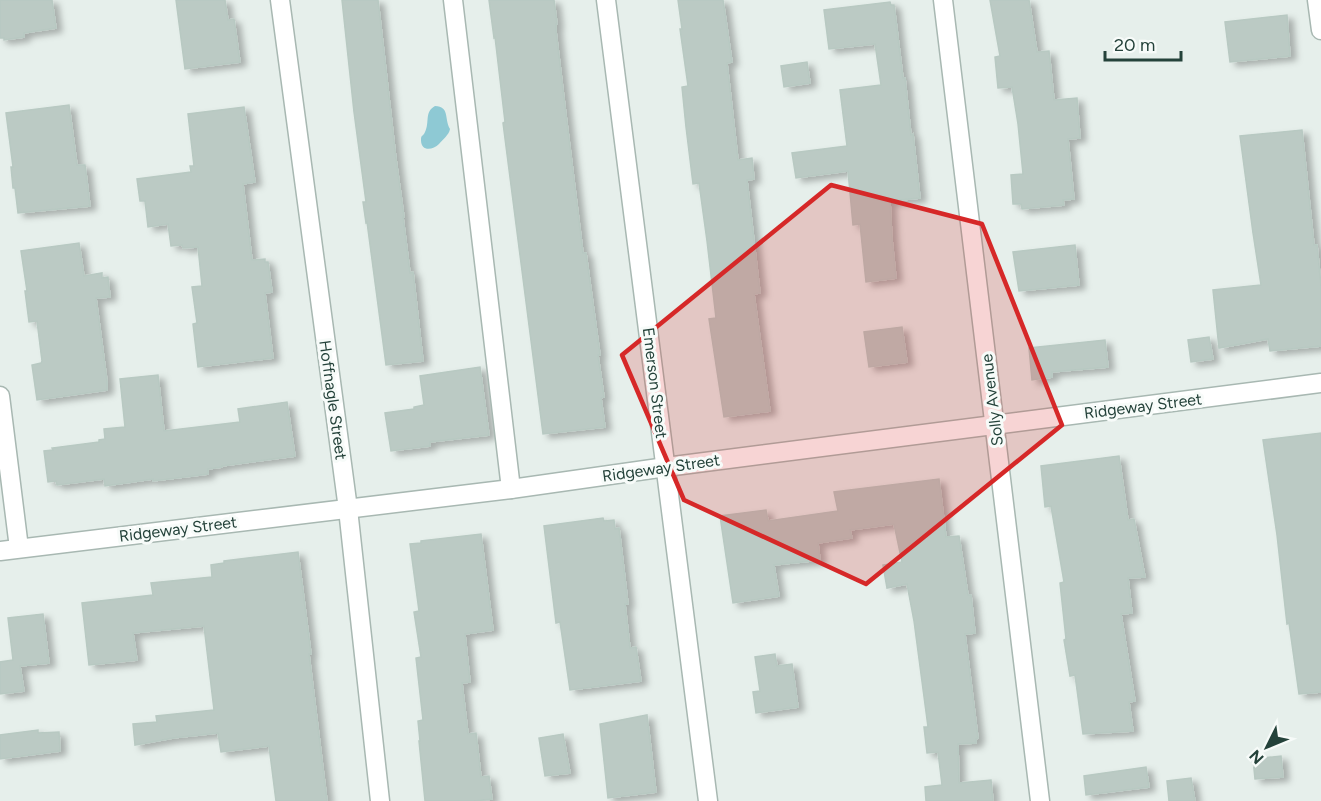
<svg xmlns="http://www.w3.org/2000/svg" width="1321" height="801" font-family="Figtree,sans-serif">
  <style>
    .water { fill: #8ec9d4 }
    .building { fill: #bbcac4; stroke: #b8c9c2; stroke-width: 1.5; filter: url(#shadow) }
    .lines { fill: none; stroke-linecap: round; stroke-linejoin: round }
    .minor-casing { stroke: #a8b8b2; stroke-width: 21 }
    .minor { stroke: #fff; stroke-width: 18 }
    .marked { fill: #d62828; fill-opacity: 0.2; stroke: #d62828; stroke-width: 4.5; stroke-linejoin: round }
    .labels { text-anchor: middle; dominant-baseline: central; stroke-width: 6; stroke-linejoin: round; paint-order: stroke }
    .street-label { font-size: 16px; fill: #24423a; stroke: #f7fbf9 }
  </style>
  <defs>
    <filter id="shadow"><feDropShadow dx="6" dy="4" stdDeviation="3" flood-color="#0004"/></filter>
  </defs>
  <rect width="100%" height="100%" fill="#e6efeb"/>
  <path class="water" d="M435 106C450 107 444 118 450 129 449 135 443 139 439 144 433 150 421 152 421 140 421 134 423 137 425 132 430 122 424 112 435 106Z"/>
  <g class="building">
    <polygon points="0,0 52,0 56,28 24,33 24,37 4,40 4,38 0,38"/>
    <polygon points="176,0 225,0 228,20 234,19 240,62 185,69"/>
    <polygon points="342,0 378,0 396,159 404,217 403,217 410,273 413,272 423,361 386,365 367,222 366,223 363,202 366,202 354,112"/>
    <polygon points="489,0 554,0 557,24 556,24 556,31 566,115 583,253 586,253 600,355 598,355 604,397 601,398 605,427 543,434 503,123 505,122 495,37 494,38"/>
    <polygon points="678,0 723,0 732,62 727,63 738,160 752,158 754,179 747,180 760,293 754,294 770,411 724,417 709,319 716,318 707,241 699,183 693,184 686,127 682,87 688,86 680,29 682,29"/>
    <polygon points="990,0 1029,0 1037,52 1049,51 1054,100 1077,98 1080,138 1068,139 1074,199 1063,200 1064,205 1022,209 1021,204 1013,204 1011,175 1023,174 1018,124 1012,87 998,88 995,57 1000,56"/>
    <polygon points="890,2 891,5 894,5 903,78 905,78 911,135 913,134 920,198 890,201 892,239 896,278 866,282 860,224 853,225 848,171 796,178 792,153 847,146 840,90 881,85 875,44 829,49 824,10"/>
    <polygon points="1287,15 1290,56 1230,62 1225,22"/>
    <polygon points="807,62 810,83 784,87 781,66"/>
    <polygon points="69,105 77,165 85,165 90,206 18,213 15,188 13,188 11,167 13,167 6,113"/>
    <polygon points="244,107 255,182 243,184 252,260 265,259 265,262 268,262 272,292 265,293 273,358 198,367 193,324 197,323 192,287 202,286 198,247 183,248 182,245 171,246 168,224 148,227 145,201 140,201 137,179 191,172 190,166 194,166 188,114"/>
    <polygon points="1302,130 1314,245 1317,245 1321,286 1321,346 1270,351 1268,339 1219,348 1213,290 1261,285 1253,233 1240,136"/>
    <polygon points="79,243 84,276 102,273 102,278 108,277 110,297 96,298 107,381 107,390 37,400 32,365 41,363 42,361 37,321 29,322 25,291 27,291 21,251"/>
    <polygon points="1075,245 1079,285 1019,291 1013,252"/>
    <polygon points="902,327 907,362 869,367 864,332"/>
    <polygon points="1209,337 1213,359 1191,362 1188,340"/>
    <polygon points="1105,340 1108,367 1052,372 1052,377 1032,380 1029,348"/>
    <polygon points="480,367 489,435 430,442 430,446 391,451 385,413 414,409 414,407 424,405 420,376"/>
    <polygon points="158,375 164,431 240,422 238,409 287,402 295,456 222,466 222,467 208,469 208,474 153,481 153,479 105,486 104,479 57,485 56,481 48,482 44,451 53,450 52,448 99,442 99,440 105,439 104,429 125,427 120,379"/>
    <polygon points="1321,433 1321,692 1299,694 1289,623 1287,624 1277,535 1263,440"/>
    <polygon points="1119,456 1128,520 1134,519 1145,577 1128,578 1132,613 1121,614 1135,701 1129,702 1133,731 1083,734 1075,675 1070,676 1064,640 1066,639 1060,583 1064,582 1051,506 1045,507 1041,466"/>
    <polygon points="939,479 946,537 959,536 968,595 971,595 975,633 965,634 978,738 976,739 976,743 958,744 959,783 991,780 993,801 926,801 925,787 942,785 938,752 927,753 924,727 928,727 914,621 907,584 887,588 883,565 902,562 894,524 850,530 852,538 818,543 820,560 774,565 779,596 733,603 720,516 766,510 768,521 838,511 834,492"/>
    <polygon points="603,518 604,521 614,520 615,529 619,528 628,604 625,604 630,648 636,647 641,681 570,690 560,622 556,623 544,526"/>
    <polygon points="481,534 493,630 465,634 470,682 462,683 468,734 476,733 481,777 489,776 492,799 474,801 425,801 419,741 420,741 418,721 423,720 416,658 421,657 414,612 419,611 410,544 421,543 421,541"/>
    <polygon points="298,552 311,654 309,654 327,801 276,801 269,746 221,752 218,733 173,738 135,745 133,724 157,722 156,716 214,710 204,626 133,633 137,660 89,665 82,603 153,595 151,583 212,577 211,565 224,563 224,561"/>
    <polygon points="43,614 49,663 20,666 24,691 0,694 0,662 13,660 8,618"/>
    <polygon points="775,654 777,666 792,664 798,707 756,713 753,692 760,691 755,657"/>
    <polygon points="647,715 656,792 608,798 600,724"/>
    <polygon points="38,730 38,733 59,732 60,751 0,759 0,735"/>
    <polygon points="563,734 570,773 545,776 539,738"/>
    <polygon points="1281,756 1283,777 1255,779 1253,759"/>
    <polygon points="1146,767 1149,787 1086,795 1084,776"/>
    <polygon points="1191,778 1195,801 1169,801 1167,781"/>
  </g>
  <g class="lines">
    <defs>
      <g id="minor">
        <polyline points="280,0 348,509 380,801"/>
        <polyline points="453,0 511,489"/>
        <polyline points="606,0 708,801"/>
        <polyline points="943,0 1040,801"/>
        <polyline points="1317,0 1321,30"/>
        <polyline points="0,396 19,548"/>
        <polyline points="0,551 511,489 666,467 1321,383"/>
      </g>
    </defs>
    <use href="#minor" class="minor-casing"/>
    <use href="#minor" class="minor"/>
  </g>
  <path class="marked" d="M831 185 982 224 1062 425 866 584 684 500 622 355Z"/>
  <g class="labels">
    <g class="street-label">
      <text transform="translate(655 383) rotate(83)">Emerson Street</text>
      <text transform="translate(333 400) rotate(82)">Hoffnagle Street</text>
      <text transform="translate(992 400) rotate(-97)">Solly Avenue</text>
      <text transform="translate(1143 406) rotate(-7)">Ridgeway Street</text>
      <text transform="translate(661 468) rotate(-8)">Ridgeway Street</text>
      <text transform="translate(178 529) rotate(-7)">Ridgeway Street</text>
    </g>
  </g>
  <g transform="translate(1267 747) rotate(227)" stroke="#f7fbf9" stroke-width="4.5" paint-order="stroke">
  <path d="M0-4.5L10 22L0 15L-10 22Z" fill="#24423a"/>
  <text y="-9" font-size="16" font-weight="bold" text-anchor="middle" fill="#24423a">N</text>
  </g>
  <path d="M1105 51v9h76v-9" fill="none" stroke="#24423a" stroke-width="3"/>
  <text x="1114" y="51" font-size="18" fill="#24423a" stroke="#f7fbf9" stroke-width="4.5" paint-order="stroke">20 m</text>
</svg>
